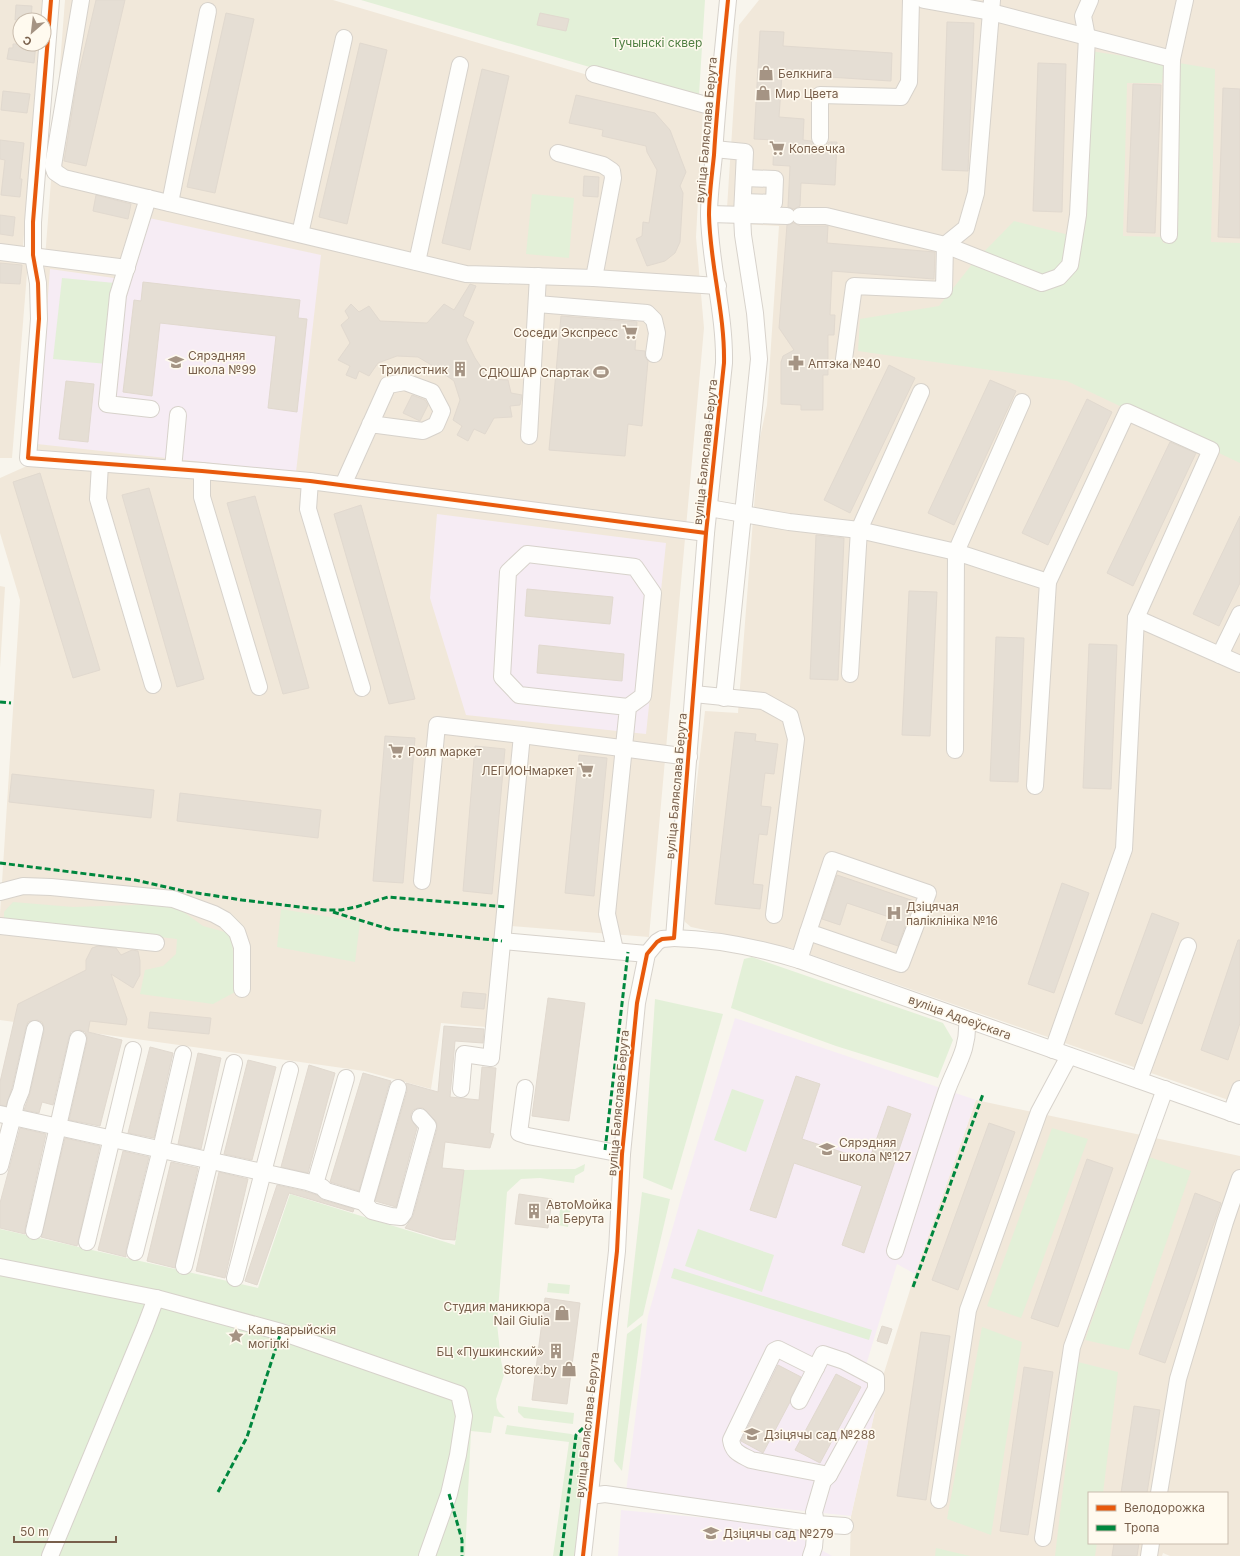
<svg xmlns="http://www.w3.org/2000/svg" width="1240" height="1556" font-family="Inter,sans-serif">
  <style>
    .residential { fill: #f1e8da; fill-rule: evenodd }
    .education { fill: #f6ecf4 }
    .green { fill: #e3f0d8 }
    .building { fill: #e5ded4; stroke: #e1d9cf }
    .lines { fill: none; stroke-linecap: round; stroke-linejoin: round }
    .minor-casing { stroke: #d7d2cb; stroke-width: 18 }
    .minor { stroke: #fefefc; stroke-width: 16 }
    .quiet { stroke: #00873e; stroke-width: 3; stroke-dasharray: 6 3; stroke-linecap: butt }
    .cycleway-casing { stroke: #fffaef; stroke-width: 6 }
    .cycleway { stroke: #e8590c; stroke-width: 4 }
    .labels { text-anchor: middle; dominant-baseline: central; stroke-width: 3; stroke-linejoin: round; paint-order: stroke }
    .park-label { font-size: 12px; fill: #4f7f42; stroke: #fffaef }
    .poi-label { font-size: 12px; fill: #785f4b; stroke: #fffaef; text-anchor: start }
    .street-label { font-size: 12px; fill: #785f4b; stroke: #fffaef }
  </style>
  <rect width="100%" height="100%" fill="#f8f5ed"/>
  <g class="residential">
    <polygon points="0,0 42,0 41,20 20,20 20,44 39,44 23,247 28,261 12,458 0,458"/>
    <polygon points="65,0 333,0 703,109 696,237 704,328 649,937 498,925 486,1027 441,1023 431,1089 364,1071 0,1020 0,914 20,600 0,533 0,478 29,465"/>
    <polygon points="759,0 1240,0 1240,1104 795,949 691,927 685,922 682,912 705,711 738,713 759,442 767,405 779,226 726,223 739,25"/>
    <polygon points="0,586 5,587 0,668"/>
    <path d="M976 1100 1240 1156V1556H1170L1163 1553 1162 1556H850L851 1516 883 1376 915 1274ZM1089 1493H1227V1543H1089Z"/>
  </g>
  <g class="education">
    <polygon points="149,218 321,255 296,472 37,444 50,269 128,280"/>
    <polygon points="437,514 666,543 646,734 466,715 430,598"/>
    <polygon points="735,1018 976,1100 915,1274 897,1264 866,1365 883,1376 851,1516 626,1492 648,1316 681,1198"/>
    <polygon points="621,1510 803,1527 802,1539 832,1556 618,1556"/>
  </g>
  <g class="green">
    <polygon points="361,0 705,0 699,95 593,68"/>
    <polygon points="1090,51 1164,62 1162,83 1127,83 1123,236 1163,237 1163,243 1171,243 1179,63 1215,69 1211,242 1240,243 1240,463 1067,381 858,351 860,319 939,306 973,263 1014,221 1081,238"/>
    <polygon points="532,194 574,198 569,258 526,254"/>
    <polygon points="62,278 115,283 107,364 53,359"/>
    <polygon points="13,902 73,907 168,904 178,908 203,926 232,934 235,992 213,1004 140,994 145,970 163,966 176,954 177,939 4,919 4,912"/>
    <polygon points="281,909 360,922 355,962 277,947"/>
    <polygon points="752,957 943,1023 953,1040 938,1078 836,1046 731,1008 744,959"/>
    <polygon points="655,999 723,1014 672,1190 643,1178"/>
    <polygon points="732,1089 764,1100 746,1152 714,1140"/>
    <polygon points="1052,1128 1088,1139 1021,1318 987,1306"/>
    <polygon points="1149,1157 1191,1171 1129,1350 1085,1340"/>
    <polygon points="585,1164 584,1171 575,1176 574,1183 540,1178 521,1179 507,1192 497,1324 501,1360 504,1375 496,1399 497,1408 499,1412 505,1418 494,1416 491,1433 471,1431 465,1556 0,1556 0,1229 258,1288 290,1194 455,1245 464,1170 575,1169"/>
    <polygon points="642,1192 670,1199 643,1315 627,1328"/>
    <polygon points="561,1203 571,1205 568,1227 558,1225"/>
    <polygon points="698,1229 774,1255 762,1292 685,1266"/>
    <polygon points="674,1268 872,1330 869,1340 671,1278"/>
    <polygon points="548,1283 570,1285 569,1294 547,1292"/>
    <polygon points="642,1323 622,1471 614,1461 627,1334"/>
    <polygon points="982,1327 1022,1342 991,1535 947,1519"/>
    <polygon points="1078,1362 1118,1372 1103,1493 1089,1493 1089,1543 1097,1543 1095,1556 1055,1556"/>
    <polygon points="518,1406 574,1413 573,1424 524,1418 518,1412"/>
    <polygon points="507,1425 571,1434 588,1440 591,1446 575,1556 553,1556 569,1442 505,1434"/>
    <polygon points="936,1548 970,1556 935,1556"/>
  </g>
  <g class="building">
    <polygon points="96,0 125,0 86,166 64,161 77,81"/>
    <polygon points="16,5 32,6 31,20 15,20"/>
    <polygon points="226,13 254,19 215,193 187,187"/>
    <polygon points="540,13 569,19 566,31 537,25"/>
    <polygon points="947,22 974,23 968,171 942,170"/>
    <polygon points="760,31 784,32 783,46 892,53 891,81 782,74 779,117 804,119 803,140 811,141 816,146 824,146 829,142 837,142 835,185 801,183 800,206 794,209 788,207 790,166 773,165 774,140 754,139"/>
    <polygon points="360,43 387,50 347,224 319,217"/>
    <polygon points="13,44 36,44 34,63 7,59 9,48 13,48"/>
    <polygon points="1038,63 1066,64 1062,212 1033,211"/>
    <polygon points="482,69 509,76 470,250 442,243"/>
    <polygon points="1133,84 1161,85 1155,233 1127,232"/>
    <polygon points="1223,88 1240,89 1240,238 1218,237"/>
    <polygon points="3,91 30,94 27,113 1,110"/>
    <polygon points="576,95 655,113 670,130 686,172 680,186 683,193 680,242 675,253 665,261 647,266 636,239 642,236 643,222 649,223 657,170 647,152 646,146 602,136 603,130 569,123"/>
    <polygon points="0,140 24,143 20,179 22,179 20,197 1,195 5,160 0,159"/>
    <polygon points="584,176 599,177 598,197 583,196"/>
    <polygon points="96,195 131,204 128,219 93,211"/>
    <polygon points="0,215 15,217 13,236 0,234"/>
    <polygon points="794,223 800,226 828,226 827,243 935,252 934,279 832,271 830,315 835,315 834,335 828,335 828,375 823,375 823,410 801,410 801,405 781,404 781,362 783,356 794,350 779,328 787,225"/>
    <polygon points="0,263 22,265 20,284 0,283"/>
    <polygon points="143,282 300,300 298,318 307,319 297,412 268,408 276,336 160,323 152,396 123,392 134,300 141,301"/>
    <polygon points="470,284 476,286 463,316 474,322 466,340 475,358 489,379 508,380 511,393 522,395 520,405 510,406 512,417 494,418 485,434 474,429 468,441 457,435 462,426 453,420 460,400 454,381 433,366 418,357 397,356 378,363 369,376 359,371 356,379 346,375 350,366 338,360 350,343 341,325 349,318 345,311 351,304 359,312 369,306 380,321 427,323 444,304 454,310"/>
    <polygon points="561,316 637,322 635,350 645,351 645,357 648,361 642,426 628,424 625,456 549,450"/>
    <polygon points="889,365 915,378 850,513 824,500"/>
    <polygon points="990,380 1016,391 954,525 928,513"/>
    <polygon points="66,381 94,384 88,442 59,439"/>
    <polygon points="412,395 425,400 428,405 420,421 403,413"/>
    <polygon points="1087,399 1112,412 1048,545 1022,533"/>
    <polygon points="1170,442 1196,453 1133,586 1107,573"/>
    <polygon points="40,473 100,670 73,678 13,482"/>
    <polygon points="149,488 204,679 177,687 122,495"/>
    <polygon points="255,496 309,688 283,694 227,503"/>
    <polygon points="361,505 415,699 389,704 334,514"/>
    <polygon points="1240,516 1240,583 1219,626 1193,614"/>
    <polygon points="816,535 844,538 838,680 810,679"/>
    <polygon points="527,589 613,597 610,624 525,616"/>
    <polygon points="909,591 937,592 930,736 902,735"/>
    <polygon points="996,637 1024,638 1018,782 990,781"/>
    <polygon points="1089,644 1117,645 1111,789 1083,788"/>
    <polygon points="539,645 624,654 622,681 537,673"/>
    <polygon points="735,732 756,734 755,741 778,744 774,774 765,773 761,806 771,807 767,835 759,834 753,884 763,885 760,909 715,904"/>
    <polygon points="385,736 415,738 403,883 373,881"/>
    <polygon points="475,746 505,749 492,894 463,891"/>
    <polygon points="579,755 607,758 594,896 565,893"/>
    <polygon points="12,774 154,790 151,818 9,802"/>
    <polygon points="180,793 321,810 318,838 177,821"/>
    <polygon points="837,875 914,901 898,946 881,940 889,917 847,903 840,925 822,919"/>
    <polygon points="1062,883 1089,893 1054,993 1028,984"/>
    <polygon points="1152,913 1179,923 1142,1024 1115,1014"/>
    <polygon points="1238,940 1240,940 1240,1023 1228,1060 1201,1050"/>
    <polygon points="98,946 116,948 121,955 132,950 138,951 140,961 140,975 133,988 111,974 127,1019 126,1025 90,1021 88,1032 122,1040 100,1126 69,1120 87,1041 87,1037 85,1032 80,1030 71,1032 69,1037 53,1105 42,1102 39,1113 24,1110 30,1093 44,1031 44,1027 42,1022 37,1020 28,1022 26,1027 12,1088 6,1106 0,1105 0,1082 18,1004 86,970 86,960 92,948"/>
    <polygon points="463,992 486,994 484,1009 461,1007"/>
    <polygon points="548,998 585,1003 569,1121 532,1116"/>
    <polygon points="150,1012 211,1018 209,1034 148,1028"/>
    <polygon points="444,1026 484,1029 483,1043 455,1041 450,1097 479,1100 482,1067 496,1068 490,1133 494,1134 490,1148 445,1142 442,1168 464,1170 455,1240 442,1239 405,1228 413,1216 437,1129 437,1124 435,1120 423,1108 418,1108 413,1110 411,1114 411,1119 417,1128 396,1207 375,1201 407,1091 406,1083 438,1092"/>
    <polygon points="150,1047 173,1053 154,1138 128,1133"/>
    <polygon points="198,1053 221,1058 201,1149 178,1144"/>
    <polygon points="248,1060 276,1067 252,1160 224,1154"/>
    <polygon points="309,1065 335,1073 308,1173 281,1167"/>
    <polygon points="363,1073 391,1081 389,1085 359,1191 330,1182"/>
    <polygon points="796,1076 820,1084 802,1139 869,1161 888,1106 911,1114 864,1253 842,1245 862,1186 794,1163 776,1218 750,1210"/>
    <polygon points="989,1123 1015,1132 958,1290 932,1280"/>
    <polygon points="20,1128 46,1134 25,1229 25,1234 0,1228 0,1203"/>
    <polygon points="65,1138 100,1146 77,1246 41,1237"/>
    <polygon points="123,1151 149,1157 126,1250 126,1257 98,1250"/>
    <polygon points="1087,1159 1113,1168 1058,1327 1031,1318"/>
    <polygon points="171,1162 198,1168 175,1268 147,1261"/>
    <polygon points="219,1172 248,1179 225,1278 196,1271"/>
    <polygon points="277,1185 304,1191 317,1195 323,1200 354,1209 353,1212 289,1193 257,1285 245,1281"/>
    <polygon points="1195,1193 1221,1203 1165,1363 1139,1354"/>
    <polygon points="519,1194 552,1199 548,1228 515,1224"/>
    <polygon points="545,1298 580,1303 567,1404 532,1400"/>
    <polygon points="882,1326 892,1329 887,1344 877,1341"/>
    <polygon points="921,1332 950,1336 926,1500 897,1496"/>
    <polygon points="778,1365 801,1377 791,1397 790,1402 763,1453 741,1441"/>
    <polygon points="1024,1367 1053,1372 1028,1535 1000,1531"/>
    <polygon points="836,1374 861,1387 820,1463 795,1450"/>
    <polygon points="1134,1406 1160,1410 1147,1493 1121,1493"/>
    <polygon points="1114,1543 1139,1543 1137,1556 1112,1556"/>
  </g>
  <g class="lines">
    <defs>
      <g id="minor">
        <polyline points="51,0 33,222 33,255 38,283 39,319 28,458 202,471 310,481 706,533"/>
        <polyline points="81,0 53,166 55,172 64,178 466,274 594,278 718,286"/>
        <polyline points="924,0 991,12 1172,59 1169,235"/>
        <polyline points="1172,59 1185,0"/>
        <polyline points="594,74 717,108"/>
        <polyline points="820,138 820,95 901,97 909,82 911,0"/>
        <polyline points="714,149 745,152 742,215 743,235 755,313 759,359 724,698"/>
        <polyline points="558,153 603,165 612,171 613,178 594,278"/>
        <polyline points="148,198 118,295 107,404 151,409"/>
        <polyline points="743,202 774,203 775,179 744,178"/>
        <polyline points="170,203 208,11"/>
        <polyline points="709,214 787,216"/>
        <polyline points="800,216 826,216 945,245 1042,283 1059,277 1070,265 1078,215 1087,37 1083,16 1090,0"/>
        <polyline points="300,234 344,38"/>
        <polyline points="0,252 127,268"/>
        <polyline points="417,262 460,65"/>
        <polyline points="537,304 647,313 654,320 657,333 654,354"/>
        <polyline points="844,359 854,286 944,290 945,245 966,228 976,193 992,0"/>
        <polyline points="529,436 538,276"/>
        <polyline points="100,464 98,499 153,685"/>
        <polyline points="173,469 178,415"/>
        <polyline points="202,471 202,497 259,687"/>
        <polyline points="310,481 308,509 362,688"/>
        <polyline points="343,485 388,385 405,382 432,392 442,411 436,425 423,431 370,424"/>
        <polyline points="709,508 789,522 859,530 956,552 1048,582"/>
        <polyline points="1136,618 1240,664"/>
        <polyline points="1220,655 1240,614"/>
        <polyline points="850,674 859,530 921,392"/>
        <polyline points="694,694 763,701 790,716 796,739 774,915"/>
        <polyline points="955,750 956,552 1022,402"/>
        <polyline points="1035,786 1048,582 1127,412 1211,450 1136,618 1124,849 1053,1050"/>
        <polygon points="832,860 928,893 901,964 808,932"/>
        <polyline points="422,881 437,725 522,735 689,757"/>
        <polyline points="0,892 23,886 51,887 173,899 214,914 225,920 237,932 242,947 242,989"/>
        <polyline points="0,926 156,943"/>
        <path d="M674 938C715 939 759 948 799 960L1240 1116"/>
        <polyline points="502,941 647,954"/>
        <polyline points="615,950 607,914 628,707 643,696 653,593 635,567 527,554 508,572 502,677 519,695 628,707"/>
        <polyline points="799,960 808,932"/>
        <polyline points="1139,1080 1188,946"/>
        <polyline points="525,1088 519,1133 528,1136 622,1154"/>
        <polyline points="461,1089 464,1054 491,1058 522,735"/>
        <polyline points="1231,1113 1240,1089"/>
        <polyline points="0,1114 307,1182 322,1187 326,1191 363,1202 372,1211 391,1216 401,1217 404,1213 428,1126 420,1117"/>
        <polyline points="0,1166 13,1116 16,1103 21,1091 35,1029"/>
        <polyline points="315,1184 346,1078"/>
        <polyline points="365,1203 398,1088"/>
        <polyline points="34,1231 78,1039"/>
        <polyline points="87,1242 133,1050"/>
        <path d="M895 1251C912 1198 928 1146 946 1093 955 1067 969 1050 967 1021"/>
        <polyline points="135,1252 161,1149 183,1054"/>
        <polyline points="184,1266 234,1063"/>
        <polyline points="0,1267 156,1298 281,1332 459,1394 464,1416 458,1455 449,1494 427,1556"/>
        <polyline points="235,1278 290,1070"/>
        <path d="M816 1368 778 1349 774 1351 731 1440C733 1453 740 1454 751 1460L829 1475"/>
        <polyline points="799,1401 823,1354 844,1361 876,1378 876,1389 829,1475 823,1481 814,1512 816,1524 814,1547 811,1556"/>
        <polyline points="1159,1493 1178,1379 1225,1222 1240,1178"/>
        <polyline points="590,1496 605,1494 816,1524 845,1526"/>
        <polyline points="939,1500 968,1310 1039,1112 1069,1056"/>
        <polyline points="1043,1538 1072,1347 1165,1089"/>
        <polyline points="50,1556 145,1327 156,1298"/>
        <path d="M583 1556 617 1251 622 1154 637 1003 647 954 657 942 662 939 674 938 706 533 724 363C725 313 710 265 709 215 709 195 712 175 714 155 717 103 723 52 728 0"/>
        <polyline points="1149,1556 1151,1543"/>
      </g>
    </defs>
    <use href="#minor" class="minor-casing"/>
    <use href="#minor" class="minor"/>
    <g class="quiet">
      <polyline points="0,702 11,703"/>
      <polyline points="0,863 135,880 184,891 242,900 325,910 341,910 356,907 388,897 506,907"/>
      <polyline points="333,912 389,929 502,941"/>
      <polyline points="605,1150 628,952"/>
      <polyline points="913,1287 983,1094"/>
      <polyline points="218,1492 247,1437 281,1332"/>
      <polyline points="449,1494 462,1540 462,1556"/>
      <polyline points="561,1556 576,1435 583,1428"/>
    </g>
    <defs>
      <g id="cycleway">
        <polyline points="51,0 33,222 33,255 38,283 39,319 28,458 202,471 310,481 706,533"/>
        <path d="M583 1556 617 1251 622 1154 637 1003 647 954 657 942 662 939 674 938 706 533 724 363C725 313 710 265 709 215 709 195 712 175 714 155 717 103 723 52 728 0"/>
      </g>
    </defs>
    <use href="#cycleway" class="cycleway-casing"/>
    <use href="#cycleway" class="cycleway"/>
  </g>
  <defs>
    <symbol id="shop-bare" viewBox="-9 -9 18 18"><path d="M-5-2.5h2.3a2.7 3.5 0 0 1 5.4 0H5L5.5 6h-11ZM-1.5-2.5h3a1.5 2.3 0 0 0-3 0Z" fill="#a59484" stroke="#fffaef" stroke-width="2.5" paint-order="stroke"/></symbol>
    <symbol id="supermarket-bare" viewBox="-9 -9 18 18"><path d="M-6-5.5h2.5l.6 2H6L4.5 2H-2.5L-4.4-4H-6ZM-1.5 3.2a1.3 1.3 0 1 0 .1 0ZM3 3.2a1.3 1.3 0 1 0 .1 0Z" fill="#a59484" stroke="#fffaef" stroke-width="2.5" paint-order="stroke"/></symbol>
    <symbol id="school-bare" viewBox="-9 -9 18 18"><path d="M0-5L7-2L0 1L-7-2ZM-4 1L0 2.5L4 1V4Q0 6-4 4Z" fill="#a59484" stroke="#fffaef" stroke-width="2.5" paint-order="stroke"/></symbol>
    <symbol id="pharmacy-bare" viewBox="-9 -9 18 18"><path d="M-2-6h4v4h4v4h-4v4h-4v-4h-4v-4h4Z" fill="#a59484" stroke="#fffaef" stroke-width="2.5" paint-order="stroke"/></symbol>
    <symbol id="building-bare" viewBox="-9 -9 18 18"><path d="M-4-6H4V6H1V3H-1V6H-4ZM-2.5-4.3h1.7v1.8h-1.7ZM.8-4.3h1.7v1.8H.8ZM-2.5-1h1.7V.8h-1.7ZM.8-1h1.7V.8H.8Z" fill="#a59484" stroke="#fffaef" stroke-width="2.5" paint-order="stroke"/></symbol>
    <symbol id="stadium-bare" viewBox="-9 -9 18 18"><path d="M0-5a6.5 5 0 1 0 0 10a6.5 5 0 1 0 0-10ZM-3.5-1.8h7v3.6h-7Z" fill="#a59484" stroke="#fffaef" stroke-width="2.5" paint-order="stroke"/></symbol>
    <symbol id="hospital-bare" viewBox="-9 -9 18 18"><path d="M-5-5h3v3.5h4V-5h3V5h-3V1.5h-4V5h-3Z" fill="#a59484" stroke="#fffaef" stroke-width="2.5" paint-order="stroke"/></symbol>
    <symbol id="sight-bare" viewBox="-9 -9 18 18"><path d="M0-6L1.8-2.2L6-1.7L2.9 1.2L3.7 5.4L0 3.3L-3.7 5.4L-2.9 1.2L-6-1.7L-1.8-2.2Z" fill="#a59484" stroke="#fffaef" stroke-width="2.5" paint-order="stroke"/></symbol>
  </defs>
  <g fill-rule="evenodd">
    <use href="#shop-bare" x="755" y="62" width="22" height="22"/>
    <use href="#shop-bare" x="752" y="82" width="22" height="22"/>
    <use href="#supermarket-bare" x="766" y="137" width="22" height="22"/>
    <use href="#supermarket-bare" x="619" y="321" width="22" height="22"/>
    <use href="#school-bare" x="165" y="351" width="22" height="22"/>
    <use href="#pharmacy-bare" x="785" y="352" width="22" height="22"/>
    <use href="#building-bare" x="449" y="358" width="22" height="22"/>
    <use href="#stadium-bare" x="590" y="361" width="22" height="22"/>
    <use href="#supermarket-bare" x="385" y="740" width="22" height="22"/>
    <use href="#supermarket-bare" x="575" y="759" width="22" height="22"/>
    <use href="#hospital-bare" x="883" y="902" width="22" height="22"/>
    <use href="#school-bare" x="816" y="1138" width="22" height="22"/>
    <use href="#building-bare" x="523" y="1200" width="22" height="22"/>
    <use href="#shop-bare" x="551" y="1302" width="22" height="22"/>
    <use href="#sight-bare" x="225" y="1325" width="22" height="22"/>
    <use href="#building-bare" x="545" y="1340" width="22" height="22"/>
    <use href="#shop-bare" x="558" y="1358" width="22" height="22"/>
    <use href="#school-bare" x="741" y="1423" width="22" height="22"/>
    <use href="#school-bare" x="700" y="1522" width="22" height="22"/>
  </g>
  <g class="labels">
    <g class="park-label">
      <text x="657" y="42">Тучынскі сквер</text>
    </g>
    <g class="poi-label">
      <text x="778" y="73">Белкнига</text>
      <text x="775" y="93">Мир Цвета</text>
      <text x="789" y="148">Копеечка</text>
      <text x="618" y="332" text-anchor="end">Соседи Экспресс</text>
      <text x="188" y="355">Сярэдняя<tspan x="188" dy="14">школа №99</tspan></text>
      <text x="808" y="363">Аптэка №40</text>
      <text x="448" y="369" text-anchor="end">Трилистник</text>
      <text x="589" y="372" text-anchor="end">СДЮШАР Спартак</text>
      <text x="408" y="751">Роял маркет</text>
      <text x="574" y="770" text-anchor="end">ЛЕГИОНмаркет</text>
      <text x="906" y="906">Дзіцячая<tspan x="906" dy="14">паліклініка №16</tspan></text>
      <text x="839" y="1142">Сярэдняя<tspan x="839" dy="14">школа №127</tspan></text>
      <text x="546" y="1204">АвтоМойка<tspan x="546" dy="14">на Берута</tspan></text>
      <text x="550" y="1306" text-anchor="end">Студия маникюра<tspan x="550" dy="14">Nail Giulia</tspan></text>
      <text x="248" y="1329">Кальварыйскія<tspan x="248" dy="14">могілкі</tspan></text>
      <text x="544" y="1351" text-anchor="end">БЦ «Пушкинский»</text>
      <text x="557" y="1369" text-anchor="end">Storex.by</text>
      <text x="764" y="1434">Дзіцячы сад №288</text>
      <text x="723" y="1533">Дзіцячы сад №279</text>
    </g>
    <g class="street-label">
      <text transform="translate(706 130) rotate(-85)">вуліца Баляслава Берута</text>
      <text transform="translate(705 452) rotate(-84)">вуліца Баляслава Берута</text>
      <text transform="translate(676 786) rotate(-85)">вуліца Баляслава Берута</text>
      <text transform="translate(960 1017) rotate(20)">вуліца Адоеўскага</text>
      <text transform="translate(618 1103) rotate(-85)">вуліца Баляслава Берута</text>
      <text transform="translate(587 1425) rotate(-84)">вуліца Баляслава Берута</text>
    </g>
  </g>
  <rect x="1088" y="1492" width="140" height="52" fill="#fffaef" stroke="#c9bcad"/>
  <rect x="1096" y="1505" width="20" height="6" fill="#e8590c" stroke="#c9bcad"/>
  <text x="1124" y="1512" font-size="12" fill="#785f4b">Велодорожка</text>
  <rect x="1096" y="1525" width="20" height="6" fill="#00873e" stroke="#c9bcad"/>
  <text x="1124" y="1532" font-size="12" fill="#785f4b">Тропа</text>
  <g transform="translate(32 32) rotate(208)"><circle r="19" fill="#fffaef" stroke="#c9bcad"/>
  <path d="M0-3L7 15L0 10L-7 15Z" fill="#a59484"/>
  <text y="-6" font-size="11" font-weight="bold" text-anchor="middle" fill="#785f4b">С</text>
  </g>
  <path d="M14 1536v6h102v-6" fill="none" stroke="#785f4b" stroke-width="2"/>
  <text x="20" y="1536" font-size="12" fill="#785f4b" stroke="#fffaef" stroke-width="3" paint-order="stroke">50 m</text>
</svg>
